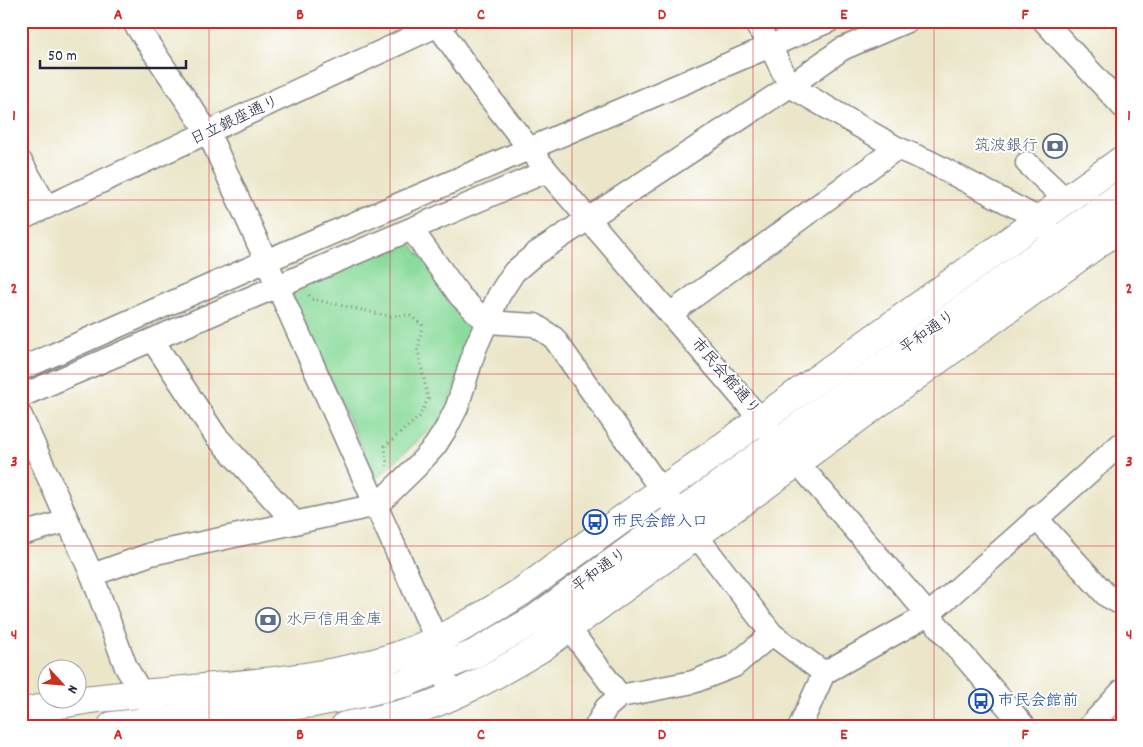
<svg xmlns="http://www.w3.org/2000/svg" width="1143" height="747" font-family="Dekko,'Klee One',sans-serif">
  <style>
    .green { fill: #8bdc9c; stroke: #567f6c }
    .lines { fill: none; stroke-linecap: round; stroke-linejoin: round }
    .minor-casing { stroke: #868482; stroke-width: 25 }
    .major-casing { stroke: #868482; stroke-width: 30 }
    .path { stroke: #868482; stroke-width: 3; stroke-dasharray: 1 4; stroke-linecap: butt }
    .minor { stroke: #fff; stroke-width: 22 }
    .major { stroke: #fff; stroke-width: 28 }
    .grid { fill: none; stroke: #d62828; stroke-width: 1; stroke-opacity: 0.55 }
    .labels { text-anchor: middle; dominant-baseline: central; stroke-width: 4; stroke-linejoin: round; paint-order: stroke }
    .street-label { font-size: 16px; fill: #22223b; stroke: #fff }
    .service-label { font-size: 16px; fill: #4e5e75; stroke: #fff; text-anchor: end }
    .transit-label { font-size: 16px; fill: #164399; stroke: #fff; text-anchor: start }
    .neatline { fill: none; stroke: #d62828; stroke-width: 2 }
    .grid-label { font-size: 16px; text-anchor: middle; font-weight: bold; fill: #d62828 }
  </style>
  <rect width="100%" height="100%" fill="#fff"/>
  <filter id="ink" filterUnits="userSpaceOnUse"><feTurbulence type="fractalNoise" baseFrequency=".02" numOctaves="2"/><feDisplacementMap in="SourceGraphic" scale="10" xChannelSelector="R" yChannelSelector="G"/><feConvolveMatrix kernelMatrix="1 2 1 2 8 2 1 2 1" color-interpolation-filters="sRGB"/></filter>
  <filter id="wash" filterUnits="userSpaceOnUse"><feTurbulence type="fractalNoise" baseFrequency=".0096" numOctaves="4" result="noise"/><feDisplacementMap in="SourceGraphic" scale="20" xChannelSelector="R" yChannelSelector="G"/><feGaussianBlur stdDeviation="1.12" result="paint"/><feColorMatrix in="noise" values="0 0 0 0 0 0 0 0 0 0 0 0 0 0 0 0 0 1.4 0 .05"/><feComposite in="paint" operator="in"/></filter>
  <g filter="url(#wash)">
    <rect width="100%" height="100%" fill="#ebe6c9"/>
    <polygon class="green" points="398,241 411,244 474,322 449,404 439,421 376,479 292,294 297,284"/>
  </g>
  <g filter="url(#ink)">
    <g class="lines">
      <defs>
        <g id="minor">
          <polyline points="133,21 209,134 437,641 450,697"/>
          <polyline points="435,21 481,87 547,171 1024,726"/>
          <polyline points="754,21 770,46 790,86 897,148 930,162 1039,219 1068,255"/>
          <polyline points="1044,21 1122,106"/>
          <polyline points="21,162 47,207"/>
          <polyline points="1027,163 1066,200"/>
          <polyline points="21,219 447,21"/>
          <polyline points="412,230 460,296 486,322 535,325 554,338 662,491 772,634 824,673"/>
          <polyline points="670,314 897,148"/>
          <polyline points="153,341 216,436 295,523"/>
          <polyline points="21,369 266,261 829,21"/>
          <polyline points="21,396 547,171"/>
          <polyline points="21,416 92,575 126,667 150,708"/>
          <polyline points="1036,518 1107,596 1122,604"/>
          <polyline points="21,534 68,521"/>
          <polyline points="92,575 151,554 377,505 417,466 435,446 447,427 457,407 475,349 499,295 514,272 535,254 790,86 842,49 907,21"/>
          <polyline points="559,615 620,696"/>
          <polyline points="596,726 606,708 620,696 693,682 734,666 772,634"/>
          <polyline points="800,726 824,673 928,615 1122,443"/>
          <polyline points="1090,726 1122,691"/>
        </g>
        <g id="major">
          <path d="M21 714C69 698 124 696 174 691 247 683 324 680 394 657 440 642 480 618 521 592L1122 160"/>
          <polyline points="112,726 313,703 363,693 405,683 474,654 534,620 841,396 1122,195"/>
          <path d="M345 726C366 722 388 718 409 712 456 698 499 673 541 648L1122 226"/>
        </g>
      </defs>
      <use href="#minor" class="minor-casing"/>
      <use href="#major" class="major-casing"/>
      <polyline class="path" points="309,295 312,299 389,316 409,315 422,325 418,350 428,399 419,417 385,446 387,466"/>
      <use href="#minor" class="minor"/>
      <use href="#major" class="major"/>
    </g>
  </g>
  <path class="grid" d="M209 21V726M390 21V726M572 21V726M753 21V726M934 21V726M21 200H1122M21 374H1122M21 546H1122"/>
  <defs>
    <symbol id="bank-ring" viewBox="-11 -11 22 22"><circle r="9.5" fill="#fff" stroke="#5c6f8a" stroke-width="1.5"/><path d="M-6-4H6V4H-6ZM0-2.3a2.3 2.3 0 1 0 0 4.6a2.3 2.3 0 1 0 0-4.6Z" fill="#5c6f8a"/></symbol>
    <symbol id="bus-ring" viewBox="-11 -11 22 22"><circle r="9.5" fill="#fff" stroke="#1a4fb4" stroke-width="1.5"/><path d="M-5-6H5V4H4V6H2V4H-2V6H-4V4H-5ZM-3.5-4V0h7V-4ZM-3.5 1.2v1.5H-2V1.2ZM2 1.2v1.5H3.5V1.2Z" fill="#1a4fb4"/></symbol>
  </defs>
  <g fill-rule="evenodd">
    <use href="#bank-ring" x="1041" y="132" width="28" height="28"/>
    <use href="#bus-ring" x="581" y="508" width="28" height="28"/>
    <use href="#bank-ring" x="254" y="606" width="28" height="28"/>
    <use href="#bus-ring" x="967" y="687" width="28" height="28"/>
  </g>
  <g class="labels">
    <g class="street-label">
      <text transform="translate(235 121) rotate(-25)">日立銀座通り</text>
      <text transform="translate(928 333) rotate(-35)">平和通り</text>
      <text transform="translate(725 377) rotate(49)">市民会館通り</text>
      <text transform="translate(600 571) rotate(-36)">平和通り</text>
    </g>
    <g class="service-label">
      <text x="1038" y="146">筑波銀行</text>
      <text x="286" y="620" text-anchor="start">水戸信用金庫</text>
    </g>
    <g class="transit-label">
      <text x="612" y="522">市民会館入口</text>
      <text x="998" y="701">市民会館前</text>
    </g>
  </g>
  <rect width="1143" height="747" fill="none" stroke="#fff" stroke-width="55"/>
  <g transform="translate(62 684) rotate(116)"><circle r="24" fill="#ffffff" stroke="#a7a7b1"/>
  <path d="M0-4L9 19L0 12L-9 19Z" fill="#c8321e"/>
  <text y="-8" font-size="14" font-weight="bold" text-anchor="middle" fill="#22223b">N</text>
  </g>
  <path d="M40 60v8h146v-8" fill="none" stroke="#22223b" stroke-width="2.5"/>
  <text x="48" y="60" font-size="15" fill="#22223b" stroke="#ffffff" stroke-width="4" paint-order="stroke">50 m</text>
  <rect x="28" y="28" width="1088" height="692" class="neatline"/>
  <g class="grid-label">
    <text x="118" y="19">A</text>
    <text x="300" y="19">B</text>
    <text x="481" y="19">C</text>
    <text x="662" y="19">D</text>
    <text x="844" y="19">E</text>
    <text x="1025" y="19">F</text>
    <text x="14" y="120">1</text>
    <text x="1129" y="120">1</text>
    <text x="14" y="293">2</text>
    <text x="1129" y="293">2</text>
    <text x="14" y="466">3</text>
    <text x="1129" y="466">3</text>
    <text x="14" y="639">4</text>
    <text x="1129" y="639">4</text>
    <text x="118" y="739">A</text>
    <text x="300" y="739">B</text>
    <text x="481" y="739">C</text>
    <text x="662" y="739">D</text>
    <text x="844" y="739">E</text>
    <text x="1025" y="739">F</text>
  </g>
</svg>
